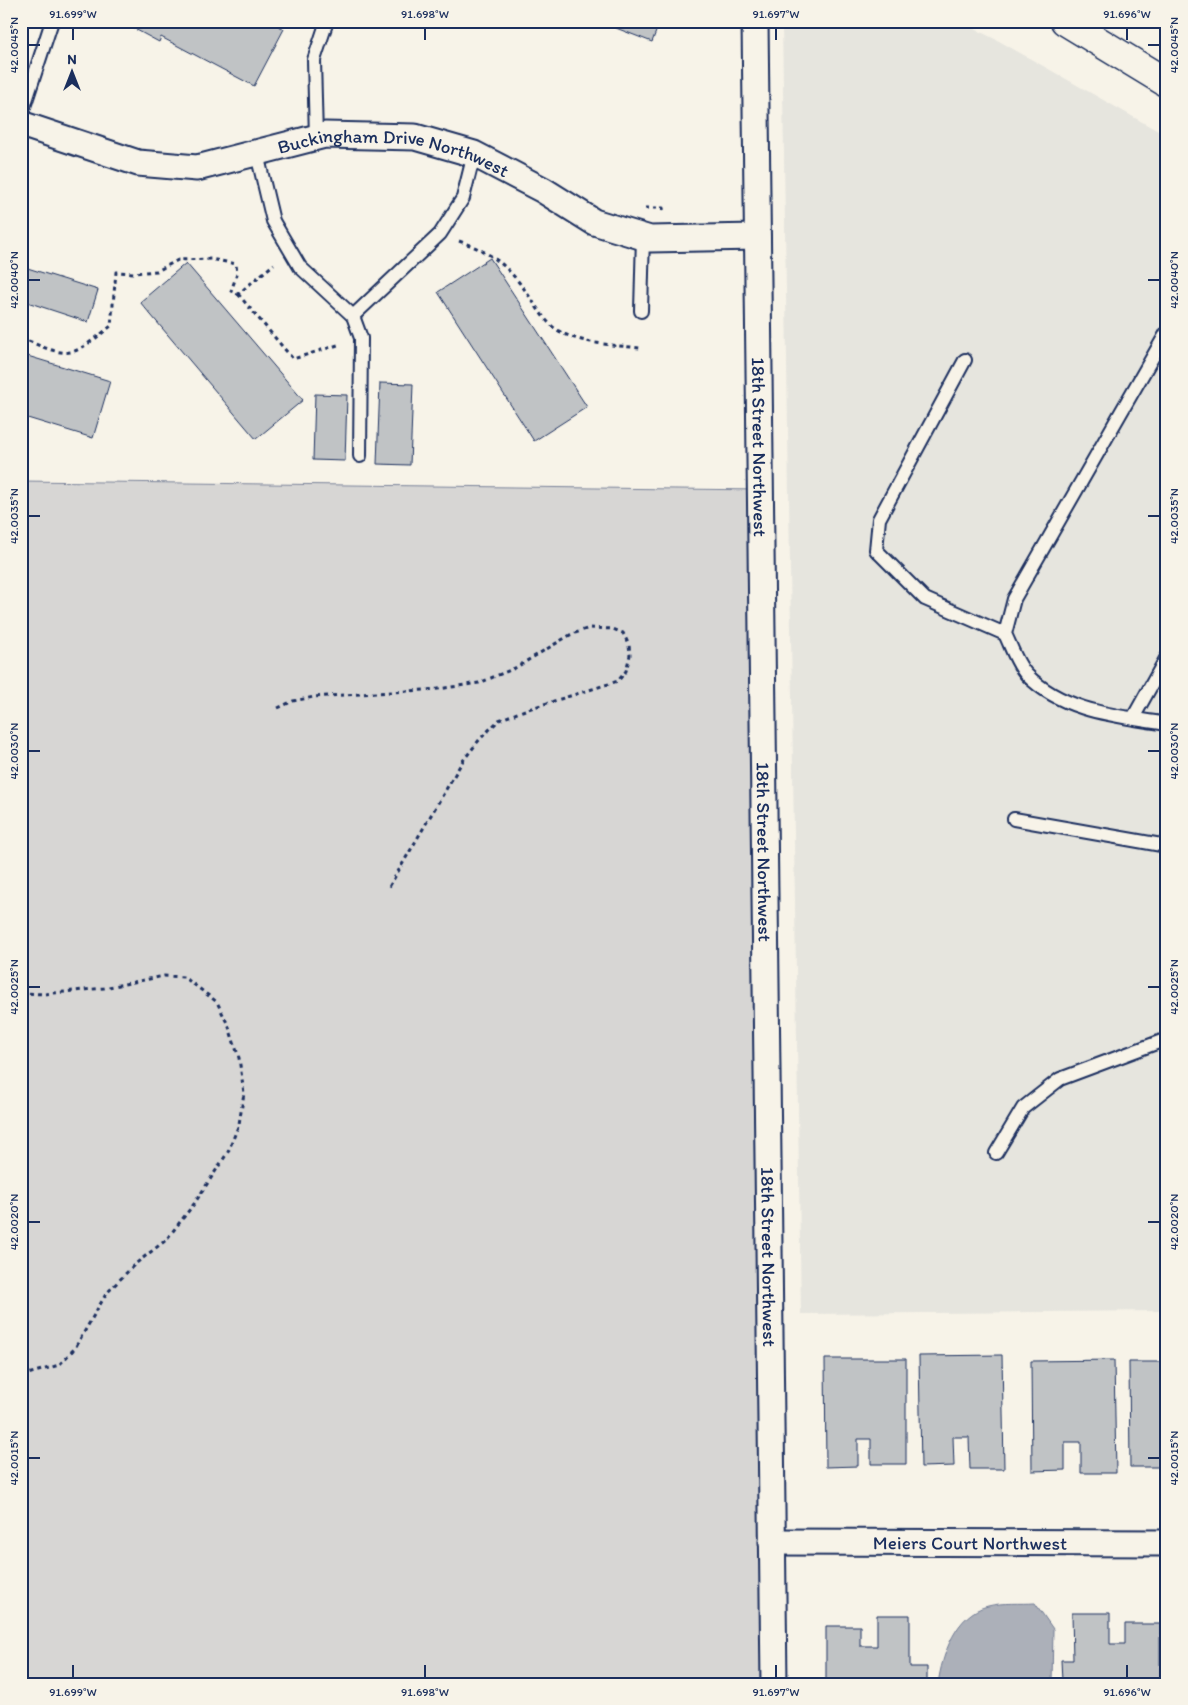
<svg xmlns="http://www.w3.org/2000/svg" width="1188" height="1705" font-family="Itim,sans-serif">
  <style>
    .built { fill: #e6e5de }
    .green { fill: #d7d6d4; stroke: #798299 }
    .water { fill: #acb0b9; stroke: #727c95 }
    .building { fill: #c0c3c5; stroke: #1b2f5e }
    .lines { fill: none; stroke-linecap: round; stroke-linejoin: round }
    .lane-casing { stroke: #1b2f5e; stroke-width: 16 }
    .street-casing { stroke: #1b2f5e; stroke-width: 29 }
    .secondary-casing { stroke: #1b2f5e; stroke-width: 31 }
    .path { stroke: #1b2f5e; stroke-width: 3; stroke-dasharray: 4 4; stroke-linecap: butt }
    .lane { stroke: #f7f3e8; stroke-width: 12 }
    .street { stroke: #f7f3e8; stroke-width: 25 }
    .secondary { stroke: #f7f3e8; stroke-width: 28 }
    .ticks { fill: none; stroke: #1b2f5e; stroke-width: 2 }
    .labels { text-anchor: middle; dominant-baseline: central; stroke-width: 4; stroke-linejoin: round; paint-order: stroke }
    .street-label { font-size: 19px; fill: #1b2f5e; stroke: #f7f3e8 }
    .neatline { fill: none; stroke: #1b2f5e; stroke-width: 2 }
    .ticks-label { font-size: 12px; text-anchor: middle; fill: #1b2f5e }
  </style>
  <rect width="100%" height="100%" fill="#f7f3e8"/>
  <filter id="ink" filterUnits="userSpaceOnUse"><feTurbulence type="fractalNoise" baseFrequency=".02" numOctaves="2"/><feDisplacementMap in="SourceGraphic" scale="10" xChannelSelector="R" yChannelSelector="G"/><feConvolveMatrix kernelMatrix="1 2 1 2 8 2 1 2 1" color-interpolation-filters="sRGB"/></filter>
  <g filter="url(#ink)">
    <polygon class="built" points="782,21 959,21 999,41 1167,136 1167,1311 801,1314"/>
    <polygon class="green" points="21,481 760,490 774,1684 21,1684"/>
    <path class="water" d="M1035 1603 1053 1629 1052 1684H938C942 1655 956 1613 988 1606 1003 1602 1020 1604 1035 1603Z"/>
    <g class="building">
      <polygon points="120,21 270,21 284,29 254,86 161,37 159,42"/>
      <polygon points="598,21 660,21 652,42"/>
      <polygon points="490,258 587,407 534,441 438,292"/>
      <polygon points="186,263 303,400 256,439 140,302"/>
      <polygon points="21,266 98,290 88,322 21,300"/>
      <polygon points="21,354 110,381 93,438 21,416"/>
      <polygon points="380,383 413,384 410,465 377,464"/>
      <polygon points="315,394 347,395 345,461 313,460"/>
      <polygon points="1002,1355 1004,1469 970,1469 969,1437 953,1437 954,1466 921,1467 919,1356"/>
      <polygon points="825,1359 906,1359 906,1464 871,1464 871,1439 858,1439 858,1466 826,1467"/>
      <polygon points="1114,1360 1116,1473 1081,1473 1081,1442 1065,1442 1065,1470 1032,1471 1031,1361"/>
      <polygon points="1129,1362 1167,1362 1165,1467 1130,1467"/>
      <polygon points="1072,1613 1110,1613 1110,1644 1125,1644 1125,1624 1160,1624 1160,1684 1079,1684 1079,1681 1062,1681 1061,1660 1073,1660"/>
      <polygon points="877,1615 910,1615 910,1667 927,1667 927,1684 826,1684 826,1626 860,1626 860,1646 877,1646"/>
    </g>
    <g class="lines">
      <defs>
        <g id="lane">
          <polyline points="21,116 52,21"/>
          <polyline points="316,138 314,60 327,21"/>
          <polyline points="257,154 273,221 300,267 353,316 440,234 463,198 474,154"/>
          <polyline points="641,311 643,236"/>
          <polyline points="353,316 361,338 360,456"/>
          <path d="M1167 332 1014 599 1005 634C1011 646 1017 665 1027 675 1063 712 1118 716 1167 724"/>
          <polyline points="965,360 879,519 876,550 925,599 1005,634"/>
          <polyline points="1133,718 1167,657"/>
          <polyline points="1014,819 1167,846"/>
          <polyline points="996,1153 1023,1108 1060,1079 1167,1039"/>
        </g>
        <g id="street">
          <path id="s1" d="M755 21 774 1684"/>
          <path id="s2" d="M21 124 138 163 197 168 325 135 415 137 474 154 543 190 594 222 650 239 757 237"/>
          <path id="s3" d="M772 1542 1167 1543"/>
        </g>
        <polyline id="secondary" points="1065,21 1167,83"/>
      </defs>
      <use href="#lane" class="lane-casing"/>
      <use href="#street" class="street-casing"/>
      <use href="#secondary" class="secondary-casing"/>
      <g class="path">
        <polyline points="1148,21 1167,33"/>
        <polyline points="645,208 663,208 664,213"/>
        <path d="M459 241C491 252 507 265 527 293 535 304 542 317 552 326 572 344 615 345 640 348"/>
        <polyline points="238,294 293,359 341,344"/>
        <path d="M21 338C35 343 56 355 71 352 82 350 101 334 111 326L116 272 134 273 157 271 178 260 211 259 236 264 237 274 231 291 238 294 274 264"/>
        <polyline points="278,708 293,701 314,697 438,689 479,683 515,668 570,635 589,628 613,629 623,633 629,645 630,655 626,671 618,681 525,710 499,720 480,739 462,762 389,887"/>
        <polyline points="21,993 44,994 104,988 164,976 184,977 217,1002 229,1027 239,1058 244,1093 239,1124 228,1152 194,1204 166,1240 134,1265 106,1294 75,1348 59,1365 21,1376"/>
      </g>
      <use href="#lane" class="lane"/>
      <use href="#street" class="street"/>
      <use href="#secondary" class="secondary"/>
    </g>
  </g>
  <path class="ticks" d="M73 28V40M425 28V40M776 28V40M1127 28V40M28 45H40M1148 45H1160M28 280H40M1148 280H1160M28 516H40M1148 516H1160M28 751H40M1148 751H1160M28 987H40M1148 987H1160M28 1222H40M1148 1222H1160M28 1458H40M1148 1458H1160M73 1665V1678M425 1665V1678M776 1665V1678M1127 1665V1678"/>
  <g class="labels">
    <g class="street-label">
      <text stroke="none"><textPath href="#s2" startOffset="385">Buckingham Drive Northwest</textPath></text>
      <text stroke="none"><textPath href="#s1" startOffset="426">18th Street Northwest</textPath></text>
      <text stroke="none"><textPath href="#s1" startOffset="831">18th Street Northwest</textPath></text>
      <text stroke="none"><textPath href="#s1" startOffset="1236">18th Street Northwest</textPath></text>
      <text stroke="none"><textPath href="#s3" startOffset="198">Meiers Court Northwest</textPath></text>
    </g>
  </g>
  <rect width="1188" height="1705" fill="none" stroke="#f7f3e8" stroke-width="55"/>
  <g transform="translate(72 72)" stroke="#f7f3e8" stroke-width="4" paint-order="stroke">
  <path d="M0-4L9 19L0 12L-9 19Z" fill="#1b2f5e"/>
  <text y="-8" font-size="14" font-weight="bold" text-anchor="middle" fill="#1b2f5e">N</text>
  </g>
  <rect x="28" y="28" width="1132" height="1650" class="neatline"/>
  <g class="ticks-label">
    <text x="73" y="18">91.699°W</text>
    <text x="425" y="18">91.698°W</text>
    <text x="776" y="18">91.697°W</text>
    <text x="1127" y="18">91.696°W</text>
    <text transform="translate(14 45) rotate(-90)" y="4">42.0045°N</text>
    <text transform="translate(1174 45) rotate(-90)" y="4">42.0045°N</text>
    <text transform="translate(14 280) rotate(-90)" y="4">42.0040°N</text>
    <text transform="translate(1174 280) rotate(-90)" y="4">42.0040°N</text>
    <text transform="translate(14 516) rotate(-90)" y="4">42.0035°N</text>
    <text transform="translate(1174 516) rotate(-90)" y="4">42.0035°N</text>
    <text transform="translate(14 751) rotate(-90)" y="4">42.0030°N</text>
    <text transform="translate(1174 751) rotate(-90)" y="4">42.0030°N</text>
    <text transform="translate(14 987) rotate(-90)" y="4">42.0025°N</text>
    <text transform="translate(1174 987) rotate(-90)" y="4">42.0025°N</text>
    <text transform="translate(14 1222) rotate(-90)" y="4">42.0020°N</text>
    <text transform="translate(1174 1222) rotate(-90)" y="4">42.0020°N</text>
    <text transform="translate(14 1458) rotate(-90)" y="4">42.0015°N</text>
    <text transform="translate(1174 1458) rotate(-90)" y="4">42.0015°N</text>
    <text x="73" y="1696">91.699°W</text>
    <text x="425" y="1696">91.698°W</text>
    <text x="776" y="1696">91.697°W</text>
    <text x="1127" y="1696">91.696°W</text>
  </g>
</svg>
